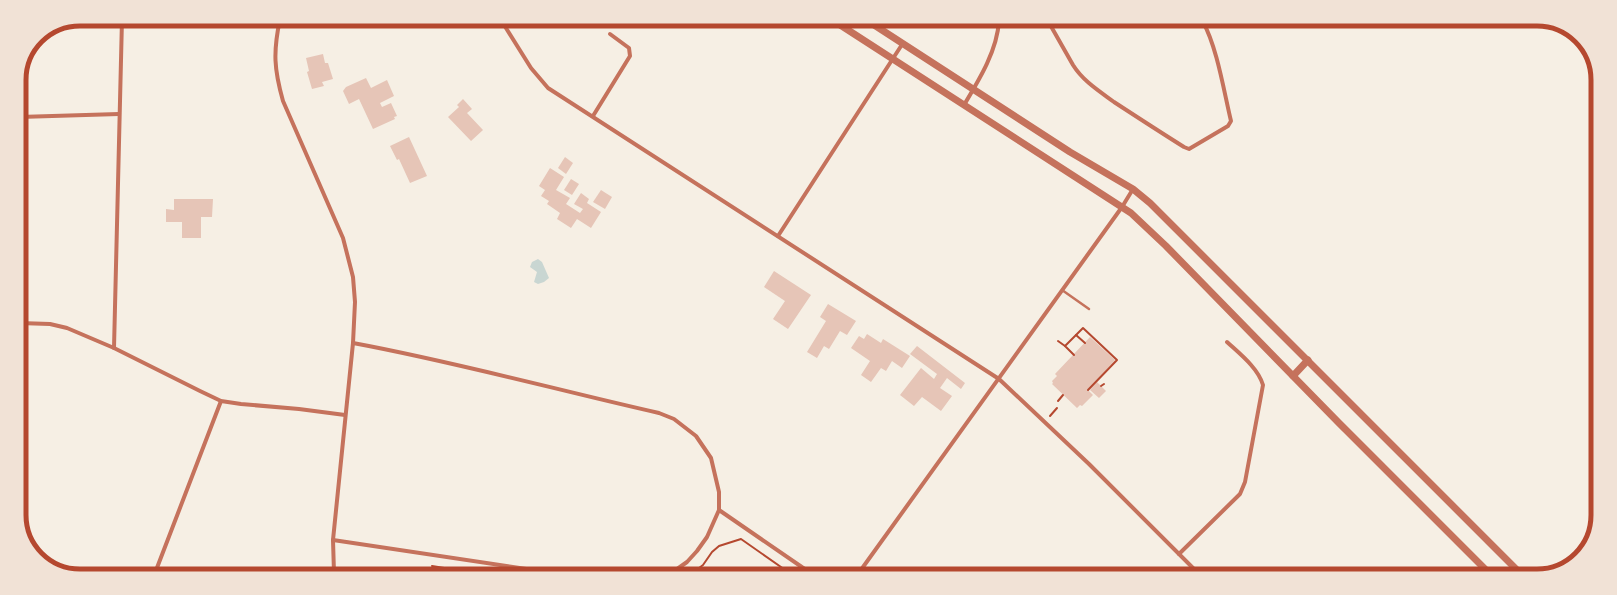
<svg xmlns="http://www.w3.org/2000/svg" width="1617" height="595" font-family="'Crimson Pro',serif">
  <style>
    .water { fill: #c9d6d2 }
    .building { fill: #e6c5b7 }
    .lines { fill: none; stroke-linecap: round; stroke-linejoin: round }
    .path { stroke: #b5482f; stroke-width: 2 }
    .service { stroke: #c5725c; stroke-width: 2.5 }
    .minor { stroke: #c5725c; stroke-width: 4 }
    .tertiary { stroke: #c5725c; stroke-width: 7 }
    .rim { fill: none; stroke: #b5482f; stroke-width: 5 }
  </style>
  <rect width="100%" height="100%" fill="#f6efe4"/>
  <polygon class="water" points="538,259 542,262 549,278 544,282 538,284 534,282 537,272 530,267 532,262"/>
  <g class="building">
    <polygon points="323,54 325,63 328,63 333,79 322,82 324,86 312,89 307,72 309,71 306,58"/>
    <polygon points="366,78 371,88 387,80 394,96 380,103 382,107 391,103 397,116 394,117 395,119 373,129 359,99 349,104 343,91 346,87"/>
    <polygon points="463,99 472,109 467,113 483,130 471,141 448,117 459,107 457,105"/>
    <polygon points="409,137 427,176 410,183 399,159 397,160 390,146"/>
    <polygon points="565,157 573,163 566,174 558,168"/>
    <polygon points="550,168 564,177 556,190 570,198 566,204 580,213 583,209 574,204 581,193 589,199 587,203 601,212 591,228 577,219 571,228 557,219 560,213 547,204 549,201 541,196 545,190 539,186"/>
    <polygon points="571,179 579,184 572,195 564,190"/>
    <polygon points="601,190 612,197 605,209 593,202"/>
    <polygon points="174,199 213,199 212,217 201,217 201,238 182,238 182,222 166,222 166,209 174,210"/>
    <polygon points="774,271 811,295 788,329 773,319 785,301 764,287"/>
    <polygon points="828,304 856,321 847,335 840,331 829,349 824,346 817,358 807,352 826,321 820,317"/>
    <polygon points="867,334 881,343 883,339 910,356 902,368 892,361 886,371 881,368 871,382 861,375 870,361 851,348 859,336 864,339"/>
    <polygon points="1090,337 1115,360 1088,390 1093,395 1082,406 1080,405 1077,408 1052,384 1053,383 1052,381 1057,376 1055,374"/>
    <polygon points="917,346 965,383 961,389 947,378 940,388 952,396 941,411 922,397 914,406 900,395 921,368 934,379 937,374 910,354"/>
    <polygon points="1097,382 1106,391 1099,398 1090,390"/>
  </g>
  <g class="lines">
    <g class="path">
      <polyline points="1076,335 1085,343"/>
      <polyline points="1058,341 1065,346"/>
      <polyline points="1074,355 1065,346 1083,328 1117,360 1088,390"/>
      <polyline points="1101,386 1104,384"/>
      <polyline points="1058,401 1063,395"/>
      <polyline points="1050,416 1057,408"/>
      <polyline points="432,566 481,574"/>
      <polyline points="691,574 703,565 712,552 719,546 741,539 791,574"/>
    </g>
    <polyline class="service" points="1062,290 1089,309"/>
    <g class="minor">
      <path d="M280 19C273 52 274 69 283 101L343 238 353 277 355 302 353 343 333 540 334 573"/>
      <polyline points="501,20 531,68 548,88 999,379 1089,464 1200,575"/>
      <path d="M1048 21 1073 65C1083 81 1099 91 1114 102 1137 117 1160 132 1184 147L1189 149 1228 126 1231 121C1224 92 1217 47 1203 22"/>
      <polyline points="24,66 23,117 25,197 23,250 25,323"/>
      <path d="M964 105C979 80 997 51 999 21"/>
      <polyline points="593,116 630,56 629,48 610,34"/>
      <polyline points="19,117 119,114"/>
      <polyline points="778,236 903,43"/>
      <polyline points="19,323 50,324 67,328 114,348 200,391 221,401 241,404 299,409 345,415"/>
      <path d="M353 343C456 362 557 390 659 413L674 419 696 436 711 458 719 492V510L707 537 697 551 687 562 670 574"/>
      <polyline points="114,348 122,19"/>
      <polyline points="719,510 812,574"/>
      <polyline points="333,540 560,574"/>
      <path d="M1179 554 1240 494 1245 482 1263 385C1258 368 1240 354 1227 342"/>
      <polyline points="155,573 221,401"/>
      <polyline points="858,574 1122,207 1133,189"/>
    </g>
    <g class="tertiary">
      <polyline points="834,21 1131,213 1166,246 1338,422 1492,576"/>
      <polyline points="868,21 1070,152 1133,189 1150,203 1523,576"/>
      <polyline points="1293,376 1308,360"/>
    </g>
  </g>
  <path d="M0 0H1617V595H0ZM80 26H1537A54 54 0 0 1 1591 80V515A54 54 0 0 1 1537 569H80A54 54 0 0 1 26 515V80A54 54 0 0 1 80 26Z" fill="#f1e2d6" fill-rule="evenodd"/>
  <path class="rim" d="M80 26H1537A54 54 0 0 1 1591 80V515A54 54 0 0 1 1537 569H80A54 54 0 0 1 26 515V80A54 54 0 0 1 80 26Z"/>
</svg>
